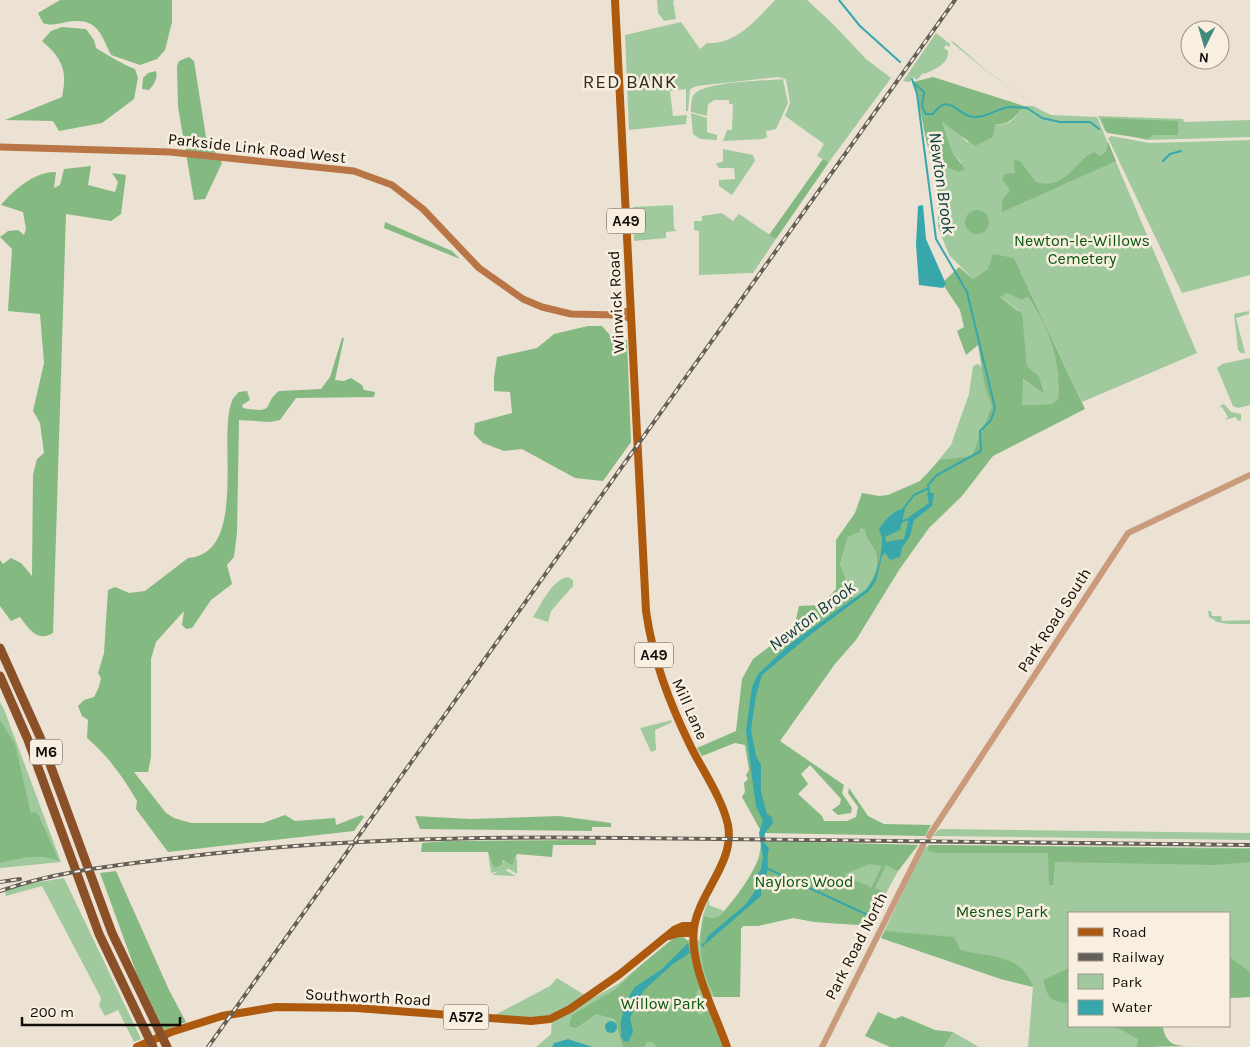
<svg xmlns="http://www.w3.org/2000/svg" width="1250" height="1047" font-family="Karla,sans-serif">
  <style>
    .green { fill: #a0ca9e }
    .forest { fill: #84b981; fill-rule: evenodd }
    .water { fill: #37a7ac }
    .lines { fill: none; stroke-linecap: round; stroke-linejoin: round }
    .stream { stroke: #37a7ac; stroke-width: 2 }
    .tertiary { stroke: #ca9a7c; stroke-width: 6 }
    .secondary { stroke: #ba7546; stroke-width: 7 }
    .primary { stroke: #ad590e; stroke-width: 8 }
    .motorway { stroke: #8a5027; stroke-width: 9 }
    .rail-casing { stroke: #656057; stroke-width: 4 }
    .rail { stroke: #f9efe1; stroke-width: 2; stroke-dasharray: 5.5; stroke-linecap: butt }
    .labels { text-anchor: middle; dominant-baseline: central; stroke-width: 5; stroke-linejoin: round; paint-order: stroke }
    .shield { fill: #f9efe1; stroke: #565149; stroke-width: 1 }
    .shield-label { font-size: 15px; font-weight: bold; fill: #100d08 }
    .street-label { font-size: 16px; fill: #100d08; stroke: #f9efe1 }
    .park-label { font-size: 16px; fill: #05570c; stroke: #f9efe1 }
    .water-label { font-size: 18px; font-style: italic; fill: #0b3e40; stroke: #f9efe1 }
    .quarter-label { font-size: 19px; letter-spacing: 1px; fill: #332c21; stroke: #f9efe1 }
  </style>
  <rect width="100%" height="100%" fill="#ebe2d4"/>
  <g class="green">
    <polygon points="657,0 675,0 673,1 676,19 664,21 658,13"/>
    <path d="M775 0H807L833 24 866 59 891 78 829 162 817 156 824 144 785 116 790 103 786 79 778 77 697 86 690 89 688 111H686V89L670 91 673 116 687 115 686 124 629 130 625 35 681 22 700 49 707 43C736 45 757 19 775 0Z"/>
    <path d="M936 33 950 44V47L946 45 944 48 948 51C950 63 932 72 922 74L917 80 913 77 910 82 903 81Z"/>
    <polygon points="950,41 955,43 987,71 1036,106 989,73"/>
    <path d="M783 79 788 103 776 129 766 131 767 137 763 139 723 141 727 130H732L733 104H729V100H715L708 104 707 116 691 112C691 107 691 100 693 96 701 81 766 81 783 79Z"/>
    <path d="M1024 106H1033L1051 115 1097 117 1197 353 1082 402 1014 258 988 269 973 279 949 255 938 227V194L933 163 959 172 961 162 953 153 942 122 955 129 967 142 993 137 996 124C1012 126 1015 116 1024 106Z"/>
    <polygon points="691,113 707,118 707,132 717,135 717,140 700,139 693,134"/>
    <polygon points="1098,116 1183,119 1184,122 1250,120 1250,137 1147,140 1105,131"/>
    <polygon points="1111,136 1150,143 1250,140 1250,275 1182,293 1108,138"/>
    <polygon points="723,149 753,155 755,161 732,195 719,186 719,180 735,179 734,168 719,168 717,166 716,163 723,162"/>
    <polygon points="673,205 674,228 677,231 666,232 666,238 634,241 633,207"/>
    <polygon points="722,213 733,221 739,214 776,239 753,273 699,275 699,231 694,230 694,221 702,221 702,216"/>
    <path d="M1006 293 1022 300 1028 297C1049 327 1061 363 1058 399L1052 404 1022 405V379L1045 393 1039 376 1027 366 1019 311 999 296Z"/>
    <polygon points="1249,311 1249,314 1236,318 1245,353 1241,353 1238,350 1234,314"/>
    <polygon points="1250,358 1250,405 1238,408 1233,406 1217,368 1222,364"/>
    <path d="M977 364 980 365C1003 403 995 410 985 450L901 506 951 445 969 394 973 366Z"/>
    <polygon points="1224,404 1231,412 1241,414 1241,420 1238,421 1236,417 1225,420 1228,417 1222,407 1220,408 1221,405"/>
    <path d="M861 528 865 530C865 539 872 544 875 551 882 567 869 588 857 598L848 596 828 601 843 589 846 580 840 564 848 537 860 532Z"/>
    <path d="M568 577 573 580V586L551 611 548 622 533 617C541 605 552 579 568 577Z"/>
    <polygon points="1208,611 1211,611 1212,616 1221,616 1222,621 1250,620 1250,624 1228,624 1217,622 1209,617"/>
    <polygon points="0,702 4,709 61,862 0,868"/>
    <polygon points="672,720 671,723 655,730 656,750 651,752 640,728"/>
    <polygon points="942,829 1250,833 1250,840 933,836 938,830"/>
    <path d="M761 841 918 845 898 871 884 897 839 924 793 918 757 926H743L741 929 740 997H707L727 1047H593L568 1039 554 1043 552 1047H536L551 1034 552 1015 544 1018 493 1016 550 986 557 978 591 999 618 984 672 939 699 941 703 915 709 898V905L724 911C741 890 760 869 761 841Z"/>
    <polygon points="929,845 1250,848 1250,997 1229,998 1229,913 1069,913 1069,1026 1151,1026 1157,1047 1028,1047 1033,987 1001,979 881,938 923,849"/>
    <polygon points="488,852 492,864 516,859 517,855 517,874 509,869 491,873"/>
    <polygon points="505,870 516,876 492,875 499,871"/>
    <polygon points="64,878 141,1039 134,1042 118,1010 105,1016 99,1006 101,998 42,886 6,896 5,891 20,885"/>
    <polygon points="953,1032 979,1047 944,1047"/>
  </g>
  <g class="forest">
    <path d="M60 0H172V22L165 50 157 59 140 65 111 55C100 31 96 17 66 22 58 24 51 26 43 23L38 13Z"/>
    <path d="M62 27 86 29 94 40 96 48C108 55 120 63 135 69L138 78 134 99 102 123 59 131 53 121 5 120 62 97C68 71 62 58 42 41L51 31Z"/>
    <polygon points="189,57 194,61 206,137 222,163 205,199 194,200 178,107 177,66 179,61"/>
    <path d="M156 71C158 79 154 84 149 90L142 89 143 78 148 73Z"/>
    <path d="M933 77 1024 106C1015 116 1011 125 996 124L993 137 975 146 942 122 953 153 965 169 959 172 933 163C923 136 922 109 913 82Z"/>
    <polygon points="1101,118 1178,121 1178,135 1154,135 1148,139 1107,133"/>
    <path d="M1108 142 1116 161 1002 212V201L1010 190 1002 179 1004 174 1015 173 1014 160 1020 161 1036 182C1066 191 1073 162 1094 152L1100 156 1106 152Z"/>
    <polygon points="823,159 829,162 776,239 769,235"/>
    <path d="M91 166 88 185 115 192 118 182 112 173 126 175 121 214 111 221 66 214 53 633C37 642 30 630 20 617L11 621 0 606V560L3 564 11 558 21 563 32 576 33 475 37 459 44 453 40 423 33 411 44 363 40 314 8 311 12 249 0 237 8 231 18 230 24 235 26 229 23 212 1 205C13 190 36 171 56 172L54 188 60 185 64 169Z"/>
    <circle cx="977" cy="222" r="12"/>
    <polygon points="385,222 452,251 460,259 384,228"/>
    <path d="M993 254 1014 258 1085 409 993 456 962 496 929 528 899 570 856 640 835 664 780 741 844 785 842 793 852 808 851 813 838 815 832 810 840 804 841 799 810 765 801 774 808 784 798 794 822 816 824 821H847L856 817 858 807 848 793 849 788 868 816 884 824 931 825 925 836 762 833 742 797 745 792 744 783 748 779 746 775 749 770 745 745 735 743 702 756 697 748 736 731 742 679 753 659 794 628 799 606 821 605 848 596 857 598C869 588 882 567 875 551 872 544 865 539 865 530L861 528 860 532 848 537 840 564 846 580 843 588 827 599 836 589V540L855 513 862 493 879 496 888 495 920 481 940 460 972 456 992 406 985 387 978 345 966 355 957 331 964 327 960 310 942 283 959 267 973 279 988 269ZM1006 293 1022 300 1028 297C1049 327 1061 363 1058 399L1052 404 1022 405 1023 379 1045 394 1039 376 1027 366 1022 314 1000 297Z"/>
    <polygon points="588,326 602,326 615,341 627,340 631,442 603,481 575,478 522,449 504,451 483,443 474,434 475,423 512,413 510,392 494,391 494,377 497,357 537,348 554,334"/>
    <path d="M342 338H344L335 380 344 381 351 378 362 385 364 390 375 392 374 397 296 398 280 420 270 422 239 420 237 533 234 557 227 565 232 584 211 600 192 628 186 629 182 625 184 611 156 642 151 659V757L148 772H134L166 813 174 818 191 823H263L285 815 295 821 335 818 336 825 362 815 364 817 354 831 168 852 136 809 137 801C123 777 109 757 87 738L88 720 82 716 78 706 84 700 94 697 99 687 101 678 98 673 104 653 108 590 115 587 129 593 145 591 188 558C249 554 217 436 232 401 233 398 237 394 239 392L247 391 250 400 242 405 243 408C278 414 261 405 279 391L321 389 330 377Z"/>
    <path d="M0 720 15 744 31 814 34 812 38 814 59 861C38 853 21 858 0 863Z"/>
    <polygon points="415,816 470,819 559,816 611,823 611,827 592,827 592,831 420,829"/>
    <polygon points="596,840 596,845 553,845 552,857 517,854 512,865 503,860 502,864 495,868 492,864 488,852 421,852 422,843 446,841"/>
    <path d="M761 841 918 845 898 871 886 865 875 888 886 894 873 926 814 922 793 918 757 926H743L741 929 740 997H715C701 972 697 944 704 916 709 918 714 919 719 916 731 908 754 871 760 857 761 852 761 847 761 841ZM869 864 882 866 870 890 869 886 846 877 845 874Z"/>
    <polygon points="929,845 1250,849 1250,862 1215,865 1055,862 1053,885 1049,885 1048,853 940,853 928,851"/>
    <polygon points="116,871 169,990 186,1022 164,1030 136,972 100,873"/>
    <path d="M885 931 954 937 960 949 964 951C993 957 1022 955 1033 987L1001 979 881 938Z"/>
    <polygon points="676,937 683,937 689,942 702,990 698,990 695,999 699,1015 708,1011 723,1047 657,1047 653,1042 647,1042 644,1047 623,1047 615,1019 596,1014 576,1028 569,1026 572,1015 616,989 640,966"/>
    <polygon points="1229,957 1250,972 1250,997 1229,998"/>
    <path d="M1069 968V1004C1048 1000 1049 999 1043 980Z"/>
    <polygon points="878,1012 895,1019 902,1016 935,1030 953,1032 944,1047 890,1047 865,1036"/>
    <path d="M1114 1026H1159L1163 1028C1167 1047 1178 1046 1195 1046L1137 1047 1138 1039Z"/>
  </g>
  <g class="water">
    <polygon points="923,205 926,239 946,284 943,288 919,285 916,245 918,206"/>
    <path d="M927 493H934L932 506 914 520 910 536 902 548 900 557 890 560 885 553 882 556 876 581 869 591 810 635 762 675 756 696 751 730 756 756 761 765V791L767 814 772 817 773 823 765 833 764 842 769 849C766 857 769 864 767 872 764 881 761 887 761 896L702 947 701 944 705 943 708 936 745 905 755 891V878L761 869 763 857 759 833 763 820 756 807 746 731 752 687 758 674 790 644 867 589C877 577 882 555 882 540 882 536 880 533 879 529 885 520 894 509 905 509L900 530 885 537 886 542 904 539 909 517 929 503Z"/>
    <path d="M688 943 690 953 673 964 643 991 630 1018 633 1032 628 1042 624 1041 621 1037C622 1029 619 1022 623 1014L621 1009 624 1008 626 1001 635 987 662 969Z"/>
    <circle cx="611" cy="1027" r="6"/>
    <polygon points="568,1039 593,1047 552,1047 554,1043"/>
  </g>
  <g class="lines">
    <g class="stream">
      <polyline points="839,0 860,26 900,62"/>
      <polyline points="912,79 917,94 936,239 967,292 995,408 991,420 980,431 981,451 937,475 928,485 929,493"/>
      <path d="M914 83 924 92 922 106 926 114H933C949 92 956 114 973 117 988 118 998 107 1011 107"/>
      <polyline points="1012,107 1027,108 1042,118 1060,122 1090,122 1099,129"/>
      <polyline points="1163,161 1170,154 1181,151"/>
      <polyline points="903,509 914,495 927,489"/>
      <polyline points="900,522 909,519"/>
      <polyline points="766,868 870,916"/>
    </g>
    <g class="tertiary">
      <polyline points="929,836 1128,533 1250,475"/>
      <polyline points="822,1047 923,845"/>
    </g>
    <g class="secondary">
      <polyline points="0,147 170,152 354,171 392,185 423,209 479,268 523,299 542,307 571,314 614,315 631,318"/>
      <polyline points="614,315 616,313 630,311"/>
    </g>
    <g class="primary">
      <path d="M615 0 646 611C653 660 669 702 691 747 703 771 722 798 728 825 735 863 699 892 694 928 689 965 715 1012 727 1047"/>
      <polyline points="669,936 679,933 693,933"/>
      <polyline points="137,1047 171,1032 222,1016 276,1007 356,1008 531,1021 550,1019 570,1009 620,974 674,930 683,926 694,926"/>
    </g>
    <g class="motorway">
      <polyline points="0,648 40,737 112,933 167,1047"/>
      <polyline points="0,676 28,740 99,934 153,1047"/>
    </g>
    <defs>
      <g id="rail">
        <polyline points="0,882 20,879"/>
        <path d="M0 891C53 872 111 866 167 859 321 839 471 836 626 838 834 840 1042 842 1250 845"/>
        <polyline points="208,1047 955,0"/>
      </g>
    </defs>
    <use href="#rail" class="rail-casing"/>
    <use href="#rail" class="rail"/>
  </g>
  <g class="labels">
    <g class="shield">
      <rect x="607" y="208.5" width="38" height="25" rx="4"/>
      <rect x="635" y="642.5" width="38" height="25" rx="4"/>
      <rect x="30" y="739.5" width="32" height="25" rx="4"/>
      <rect x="443.5" y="1004.5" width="45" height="25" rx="4"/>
    </g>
    <g class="shield-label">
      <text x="626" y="221">A49</text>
      <text x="654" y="655">A49</text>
      <text x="46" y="752">M6</text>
      <text x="466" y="1017">A572</text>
    </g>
    <g class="street-label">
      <text transform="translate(257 148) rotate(6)">Parkside Link Road West</text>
      <text transform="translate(616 302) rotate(-93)">Winwick Road</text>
      <text transform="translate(1054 620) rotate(-57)">Park Road South</text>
      <text transform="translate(690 709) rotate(66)">Mill Lane</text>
      <text transform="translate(856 946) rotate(-63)">Park Road North</text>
      <text transform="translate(368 997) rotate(3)">Southworth Road</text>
    </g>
    <g class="park-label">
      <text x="1082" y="240">Newton-le-Willows<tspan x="1082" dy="18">Cemetery</tspan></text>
      <text x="804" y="881">Naylors Wood</text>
      <text x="1002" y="911">Mesnes Park</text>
      <text x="663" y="1003">Willow Park</text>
    </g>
    <g class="water-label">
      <text transform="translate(942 183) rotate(82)">Newton Brook</text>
      <text transform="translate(812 616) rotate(-37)">Newton Brook</text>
    </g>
    <g class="quarter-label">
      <text x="630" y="82">RED BANK</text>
    </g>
  </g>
  <rect x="1068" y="912" width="162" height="115" fill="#f9efe1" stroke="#9c958a"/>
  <rect x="1078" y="928" width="25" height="8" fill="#ad590e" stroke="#9c958a"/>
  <text x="1112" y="937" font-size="15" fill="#100d08">Road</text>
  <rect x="1078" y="953" width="25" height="8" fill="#656057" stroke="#9c958a"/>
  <text x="1112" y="962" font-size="15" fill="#100d08">Railway</text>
  <rect x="1078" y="974" width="25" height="15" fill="#a0ca9e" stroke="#9c958a"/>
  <text x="1112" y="987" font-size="15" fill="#100d08">Park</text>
  <rect x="1078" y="1000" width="25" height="15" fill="#37a7ac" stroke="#9c958a"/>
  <text x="1112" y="1012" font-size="15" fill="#100d08">Water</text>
  <g transform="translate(1205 45) rotate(185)"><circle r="24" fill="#f9efe1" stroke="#9c958a"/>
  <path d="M0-4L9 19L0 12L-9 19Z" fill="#44897d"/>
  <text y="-8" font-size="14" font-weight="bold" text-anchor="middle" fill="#100d08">N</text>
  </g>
  <path d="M22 1017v8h158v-8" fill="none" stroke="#100d08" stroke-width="2.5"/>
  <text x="30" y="1017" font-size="15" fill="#100d08" stroke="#f9efe1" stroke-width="4" paint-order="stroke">200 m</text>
</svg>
